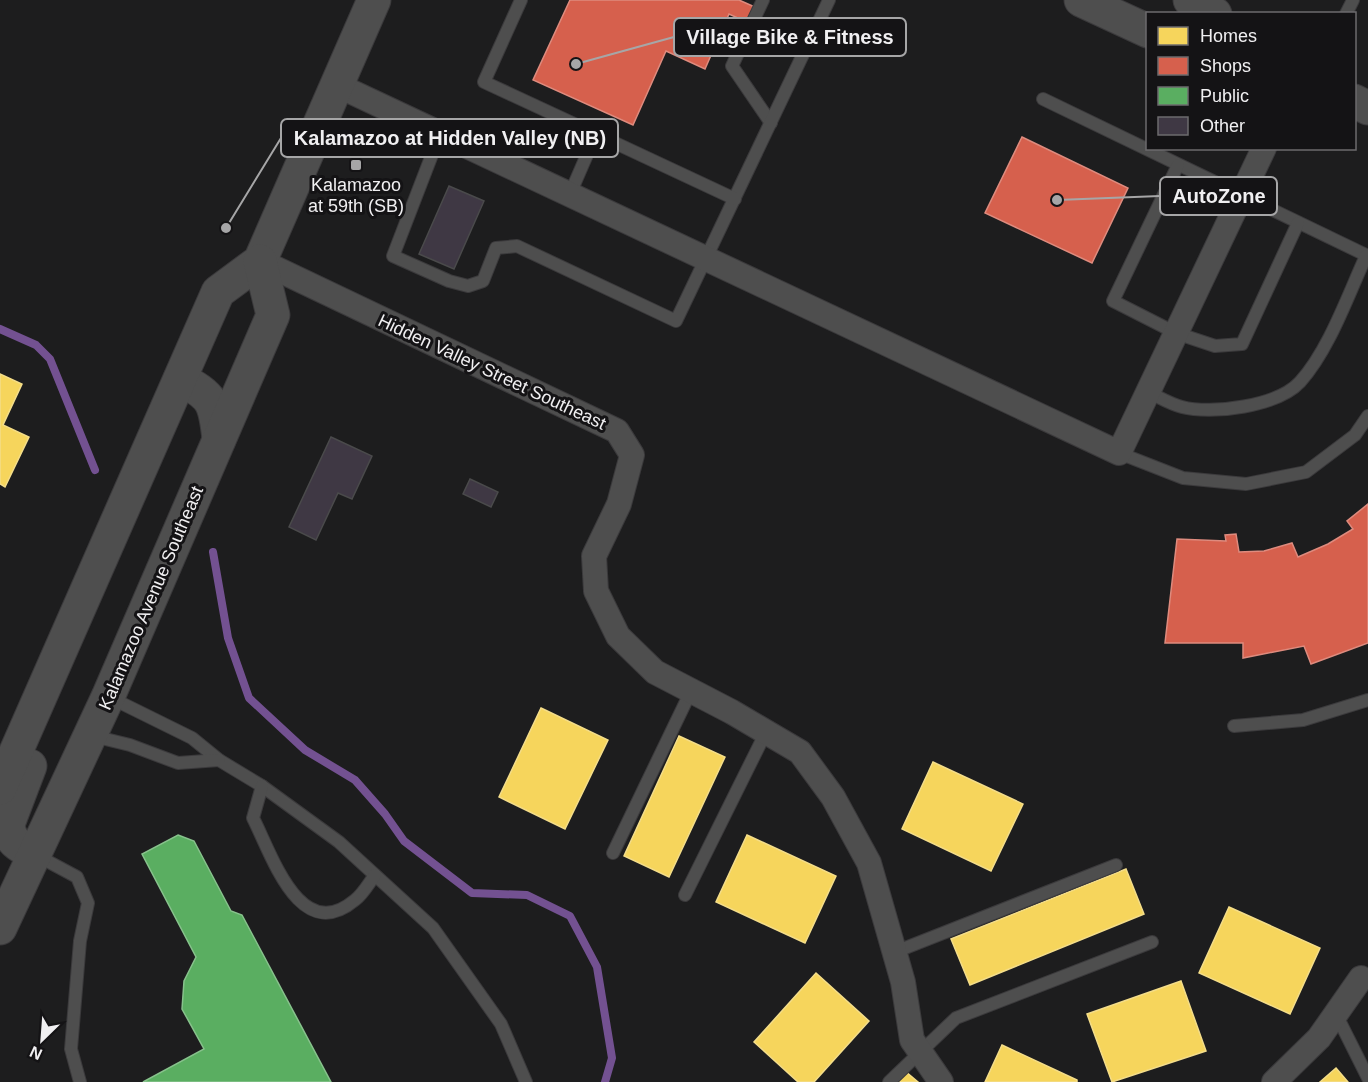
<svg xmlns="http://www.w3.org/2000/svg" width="1368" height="1082" font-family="Helvetica,sans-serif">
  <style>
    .homes { fill: #f6d55c; stroke: #f4dd89; stroke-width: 1.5 }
    .shops { fill: #d6604d; stroke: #de8b7e; stroke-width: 1.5 }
    .public { fill: #5aae61; stroke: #87c28c; stroke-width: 1.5 }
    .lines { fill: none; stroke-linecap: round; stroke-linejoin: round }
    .stream { stroke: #735191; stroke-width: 8 }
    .building { fill: #3f3844; stroke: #4a4a4b; stroke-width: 1.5 }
    .lane-casing { stroke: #3b3a3c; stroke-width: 14 }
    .street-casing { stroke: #3b3a3c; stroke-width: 26 }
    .secondary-casing { stroke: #3b3a3c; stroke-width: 35 }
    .lane { stroke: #4e4e4e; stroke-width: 12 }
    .street { stroke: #4e4e4e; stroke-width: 24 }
    .secondary { stroke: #4e4e4e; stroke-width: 33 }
    .poi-dot { fill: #a6a6a7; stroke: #141315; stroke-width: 2 }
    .labels { text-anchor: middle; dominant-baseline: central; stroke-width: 6; stroke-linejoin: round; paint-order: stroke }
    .poi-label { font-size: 18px; fill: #f0eff1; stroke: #141315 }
    .street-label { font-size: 18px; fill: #f0eff1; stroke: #141315 }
    .leader { fill: none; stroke: #a6a6a7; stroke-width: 2 }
    .callout-dot { fill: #a6a6a7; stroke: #141315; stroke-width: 2 }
    .callout { fill: #141315; stroke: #a6a6a7; stroke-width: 2 }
    .callout-label { font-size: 20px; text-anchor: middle; font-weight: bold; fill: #f0eff1 }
  </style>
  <rect width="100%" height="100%" fill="#1d1d1e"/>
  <g class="homes">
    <polygon points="0,374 22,384 3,425 29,437 5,487 0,484"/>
    <polygon points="541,708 608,740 565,829 499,797"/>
    <polygon points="679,736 725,757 669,877 624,856"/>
    <polygon points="933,762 1023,804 991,871 902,829"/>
    <polygon points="747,835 836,876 805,943 716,902"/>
    <polygon points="1126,869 1144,914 970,985 951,939"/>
    <polygon points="1229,907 1320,948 1290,1014 1199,973"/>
    <polygon points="816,973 869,1021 814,1082 798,1082 754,1042"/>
    <polygon points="1181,981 1206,1051 1112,1082 1087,1014"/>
    <polygon points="1002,1045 1077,1080 1077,1082 985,1082"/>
    <polygon points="1336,1068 1348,1082 1320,1082"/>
    <polygon points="905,1071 918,1082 895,1082"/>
  </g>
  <g class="shops">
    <polygon points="570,0 739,0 757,8 751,24 729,14 705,69 666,51 633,125 533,80"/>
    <polygon points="1022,137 1128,188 1092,263 985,213"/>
    <polygon points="1368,504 1368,643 1311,664 1304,646 1243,658 1243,643 1165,643 1177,539 1226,541 1225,535 1236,534 1239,552 1264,551 1292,543 1298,557 1328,544 1353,529 1347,521"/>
  </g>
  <polygon class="public" points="178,835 194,841 231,911 242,915 331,1082 143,1082 204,1049 182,1009 184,981 196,957 142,854"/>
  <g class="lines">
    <g class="stream">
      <polyline points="0,329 36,345 50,359 95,470"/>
      <polyline points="213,552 228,638 249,698 305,750 355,780 385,814 404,841 472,893 527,895 570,916 597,967 612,1058 605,1082"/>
    </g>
  </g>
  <g class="building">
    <polygon points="449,186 484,201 454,269 419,254"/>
    <polygon points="331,437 372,456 352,499 338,493 316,540 289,527"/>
    <polygon points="470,479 498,492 491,507 463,494"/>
  </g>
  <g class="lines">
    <defs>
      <g id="lane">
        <polyline points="521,0 484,82 596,134 570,194"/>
        <polyline points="763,0 732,66 771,123"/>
        <polyline points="1346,14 1353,0"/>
        <polyline points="1043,99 1368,256"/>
        <polyline points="440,134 393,256 449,281 468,286 483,281 496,248 517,246 676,321 829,0"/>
        <polyline points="596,134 735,199"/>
        <polyline points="1178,165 1113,301 1176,333 1215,346 1242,344 1298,223"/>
        <path d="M1148 392C1159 397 1170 404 1182 407 1212 415 1278 406 1300 382 1329 350 1348 295 1366 256"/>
        <polyline points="1119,453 1183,478 1246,484 1306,472 1355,435 1368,416"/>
        <polyline points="109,697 192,738 219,760 262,786 339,842 375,875 433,928 501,1024 526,1082"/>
        <polyline points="1234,726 1303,720 1368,700"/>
        <polyline points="93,736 130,745 178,763 219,760"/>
        <path d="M262 786 253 818C272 855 300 946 355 900 363 894 369 883 375 875"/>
        <polyline points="613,853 691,691"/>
        <polyline points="36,855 77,877 88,903 80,941 71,1049 80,1082"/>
        <polyline points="685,895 766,732"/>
        <polyline points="895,952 1116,865"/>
        <polyline points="1336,1014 1368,1078"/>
        <polyline points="889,1082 956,1018 1152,942"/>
      </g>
      <g id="street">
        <polyline points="337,85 1119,453 1264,148"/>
        <polyline points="260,261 617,431 632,455 619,504 594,556 596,591 618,636 655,672 732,712 800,752 833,797 869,863 903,982 912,1040 941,1082"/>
        <polyline points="1274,1082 1319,1038 1361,978"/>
      </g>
      <g id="secondary">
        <polyline points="1081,0 1148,31"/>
        <polyline points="1190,0 1215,14"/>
        <polyline points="1354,101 1368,108"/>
        <path d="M180 379C213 396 215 402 219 439"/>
        <path d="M30 766 8 824C9 842 20 847 35 854"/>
        <polyline points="0,788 218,292 260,261 374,0"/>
        <polyline points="0,928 108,697 273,315 260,261"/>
      </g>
    </defs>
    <use href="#lane" class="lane-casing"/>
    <use href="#street" class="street-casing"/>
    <use href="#secondary" class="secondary-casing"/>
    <use href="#lane" class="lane"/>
    <use href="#street" class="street"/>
    <use href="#secondary" class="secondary"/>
  </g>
  <rect class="poi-dot" x="350" y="159" width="12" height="12" rx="3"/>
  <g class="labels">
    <g class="poi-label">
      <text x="356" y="185">Kalamazoo<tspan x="356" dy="21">at 59th (SB)</tspan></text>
    </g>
    <g class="street-label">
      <text transform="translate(492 372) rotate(25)">Hidden Valley Street Southeast</text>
      <text transform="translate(151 598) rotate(-67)">Kalamazoo Avenue Southeast</text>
    </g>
  </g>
  <path class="leader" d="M576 64L674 37M226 228L281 138M1057 200L1160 196"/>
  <g class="callout-dot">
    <circle cx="576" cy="64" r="6"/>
    <circle cx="226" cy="228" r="6"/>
    <circle cx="1057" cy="200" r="6"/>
  </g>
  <g class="callout">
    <rect x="674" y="18" width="232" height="38" rx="6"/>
    <rect x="281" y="119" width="337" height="38" rx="6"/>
    <rect x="1160" y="177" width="117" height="38" rx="6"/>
  </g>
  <g class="callout-label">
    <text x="790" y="44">Village Bike &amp; Fitness</text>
    <text x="450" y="145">Kalamazoo at Hidden Valley (NB)</text>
    <text x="1219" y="203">AutoZone</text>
  </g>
  <rect x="1146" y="12" width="210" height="138" fill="#141315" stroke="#6c6b6d" stroke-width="1.5"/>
  <rect x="1158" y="27" width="30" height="18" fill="#f6d55c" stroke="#6c6b6d" stroke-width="1.5"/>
  <text x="1200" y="42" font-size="18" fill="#f0eff1">Homes</text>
  <rect x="1158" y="57" width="30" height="18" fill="#d6604d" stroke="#6c6b6d" stroke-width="1.5"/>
  <text x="1200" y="72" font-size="18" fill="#f0eff1">Shops</text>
  <rect x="1158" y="87" width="30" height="18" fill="#5aae61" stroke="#6c6b6d" stroke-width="1.5"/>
  <text x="1200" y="102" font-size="18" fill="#f0eff1">Public</text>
  <rect x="1158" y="117" width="30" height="18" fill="#3f3844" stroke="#6c6b6d" stroke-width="1.5"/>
  <text x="1200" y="132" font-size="18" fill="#f0eff1">Other</text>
  <g transform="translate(42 1040) rotate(205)" stroke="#141315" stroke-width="4.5" paint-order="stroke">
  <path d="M0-4.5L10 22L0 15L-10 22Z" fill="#f0eff1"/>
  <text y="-9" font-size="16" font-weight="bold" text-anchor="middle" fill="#f0eff1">N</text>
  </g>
</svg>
